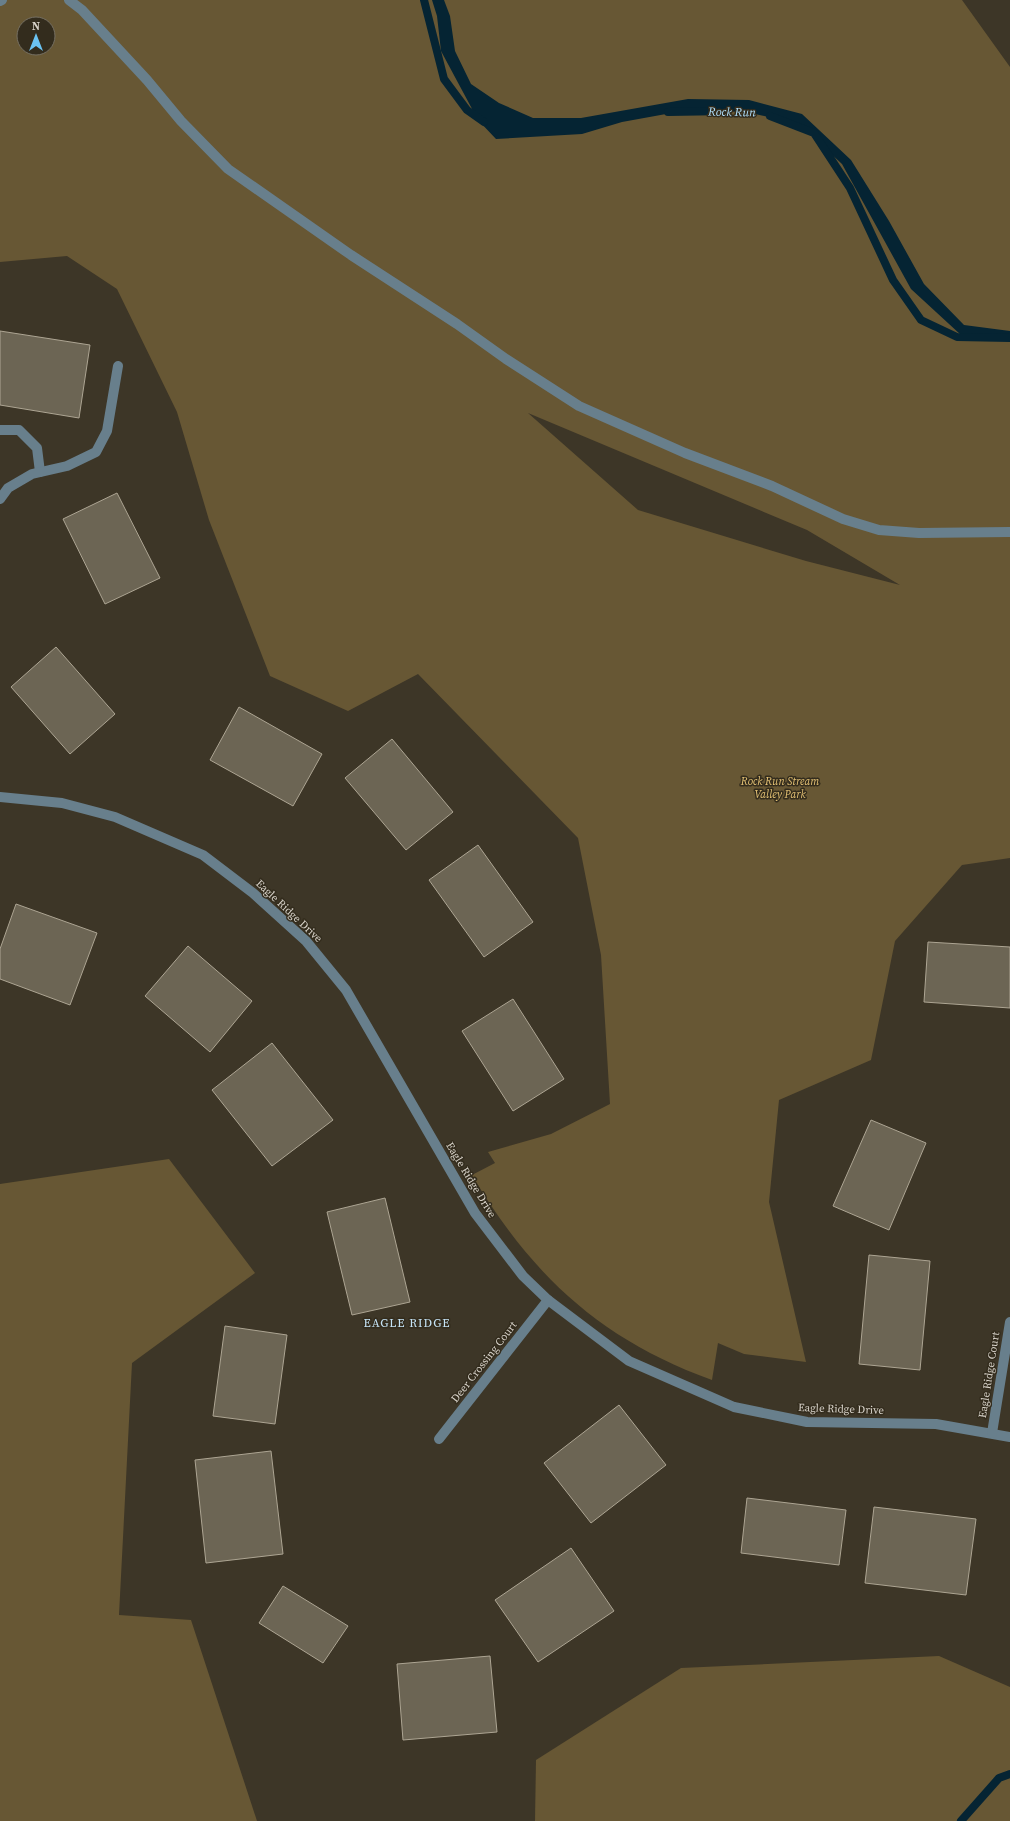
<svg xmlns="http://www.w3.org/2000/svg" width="1010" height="1821" font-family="'Source Serif 4',serif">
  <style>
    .green { fill: #675734; fill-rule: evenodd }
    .water { fill: #052433 }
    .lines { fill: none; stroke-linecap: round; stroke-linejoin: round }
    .stream { stroke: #052433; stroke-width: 8 }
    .building { fill: #6c6554; stroke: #ada593 }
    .minor { stroke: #687f8c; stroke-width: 10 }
    .labels { text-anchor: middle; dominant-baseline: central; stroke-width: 3; stroke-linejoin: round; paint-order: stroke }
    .park-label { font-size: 11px; font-style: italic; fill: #e6c375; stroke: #332c1d }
    .street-label { font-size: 11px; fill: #d8d3ca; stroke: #332c1d }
    .water-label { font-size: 12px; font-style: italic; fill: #afdffb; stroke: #332c1d }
    .neighbourhood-label { font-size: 12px; letter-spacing: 1px; fill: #c6e4f6; stroke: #332c1d }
  </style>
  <rect width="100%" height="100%" fill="#3d3627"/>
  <g class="green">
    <path d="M0 0H962L1010 67V858L962 865 895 941 871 1060 779 1100 769 1202 806 1362 744 1354 718 1343 712 1380C601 1340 531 1275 472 1175L495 1163 488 1152 551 1134 610 1104 601 955 578 838 418 674 348 711 270 676 209 520 177 412 117 289 67 256 0 262ZM24 24H48V48H24ZM528 413 807 530 900 585 806 561 638 510Z"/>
    <polygon points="169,1159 255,1273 132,1363 119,1615 191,1620 257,1821 0,1821 0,1184"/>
    <polygon points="939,1656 1010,1687 1010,1821 535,1821 536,1760 681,1668"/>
  </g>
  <polygon class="water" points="432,0 444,0 450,16 455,51 471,84 499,103 533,118 581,118 688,99 749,100 802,114 851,160 889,221 924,284 964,325 1010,331 1010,341 961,335 911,289 842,164 799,124 746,112 688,110 622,122 582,134 496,139 478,120 441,51 437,16"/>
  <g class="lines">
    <g class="stream">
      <polyline points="424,0 444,79 467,110 484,122"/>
      <polyline points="668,112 728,111"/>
      <polyline points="770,116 814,133 850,188 893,280 921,320 957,337 1010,338"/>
      <polyline points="961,1821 999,1778 1010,1774"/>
    </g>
  </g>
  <g class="building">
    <polygon points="0,331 90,345 79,418 0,405"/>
    <polygon points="117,493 160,578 105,604 63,519"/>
    <polygon points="56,647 115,714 70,754 11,687"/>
    <polygon points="239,707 322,754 293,806 210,760"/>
    <polygon points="392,739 453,812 406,850 345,778"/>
    <polygon points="478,845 533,922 484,957 429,880"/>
    <polygon points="16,904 97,933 70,1005 0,979 0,949"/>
    <polygon points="928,942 1010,947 1010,1008 924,1002"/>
    <polygon points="188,946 252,1001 210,1052 145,996"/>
    <polygon points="513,999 564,1079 513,1111 462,1031"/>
    <polygon points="272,1043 333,1120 272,1166 212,1090"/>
    <polygon points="871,1120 926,1143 889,1230 833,1206"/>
    <polygon points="385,1198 410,1302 352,1315 327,1212"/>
    <polygon points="869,1255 930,1261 920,1370 859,1364"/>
    <polygon points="225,1326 287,1335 275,1424 213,1416"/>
    <polygon points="619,1405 666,1465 591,1523 544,1463"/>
    <polygon points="271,1451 283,1554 206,1563 195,1460"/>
    <polygon points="747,1498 846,1510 839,1565 741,1553"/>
    <polygon points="874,1507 976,1519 966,1595 865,1583"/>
    <polygon points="571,1548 614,1611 538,1662 495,1600"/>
    <polygon points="283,1586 348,1626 323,1663 259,1623"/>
    <polygon points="490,1656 497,1732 403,1740 397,1664"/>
  </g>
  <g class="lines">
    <g class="minor">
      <polyline points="69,0 82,10 147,80 181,121 228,169 351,255 457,324 506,359 579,406 685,453 772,486 843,519 879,530 919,533 1010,532"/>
      <polyline points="0,1 2,0"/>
      <polyline points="0,430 19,430 37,448 40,472"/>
      <polyline points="0,499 8,488 32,474 67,466 96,452 107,431 118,366"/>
      <polyline points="0,797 62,803 115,817 203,855 253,893 306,941 346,990 475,1213 523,1276 548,1300 629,1361 734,1407 807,1422 936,1424 1010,1437"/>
      <polyline points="992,1433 1010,1322"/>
      <polyline points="439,1439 548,1300"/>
    </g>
  </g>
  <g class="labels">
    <g class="park-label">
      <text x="780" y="781">Rock Run Stream<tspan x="780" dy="13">Valley Park</tspan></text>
    </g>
    <g class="street-label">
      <text transform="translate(289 911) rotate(43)">Eagle Ridge Drive</text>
      <text transform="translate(471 1180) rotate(59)">Eagle Ridge Drive</text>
      <text transform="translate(484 1362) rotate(-52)">Deer Crossing Court</text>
      <text transform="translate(989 1375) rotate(-81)">Eagle Ridge Court</text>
      <text transform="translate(841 1409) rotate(2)">Eagle Ridge Drive</text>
    </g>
    <g class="water-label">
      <text transform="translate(732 112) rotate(1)">Rock Run</text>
    </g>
    <g class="neighbourhood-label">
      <text x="407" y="1323">EAGLE RIDGE</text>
    </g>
  </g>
  <g transform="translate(36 36)"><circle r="19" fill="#332c1d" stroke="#756f62"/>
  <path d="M0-3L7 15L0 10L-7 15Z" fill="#6bc3f2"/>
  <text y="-6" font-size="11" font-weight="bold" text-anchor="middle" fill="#d8d3ca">N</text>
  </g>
</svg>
